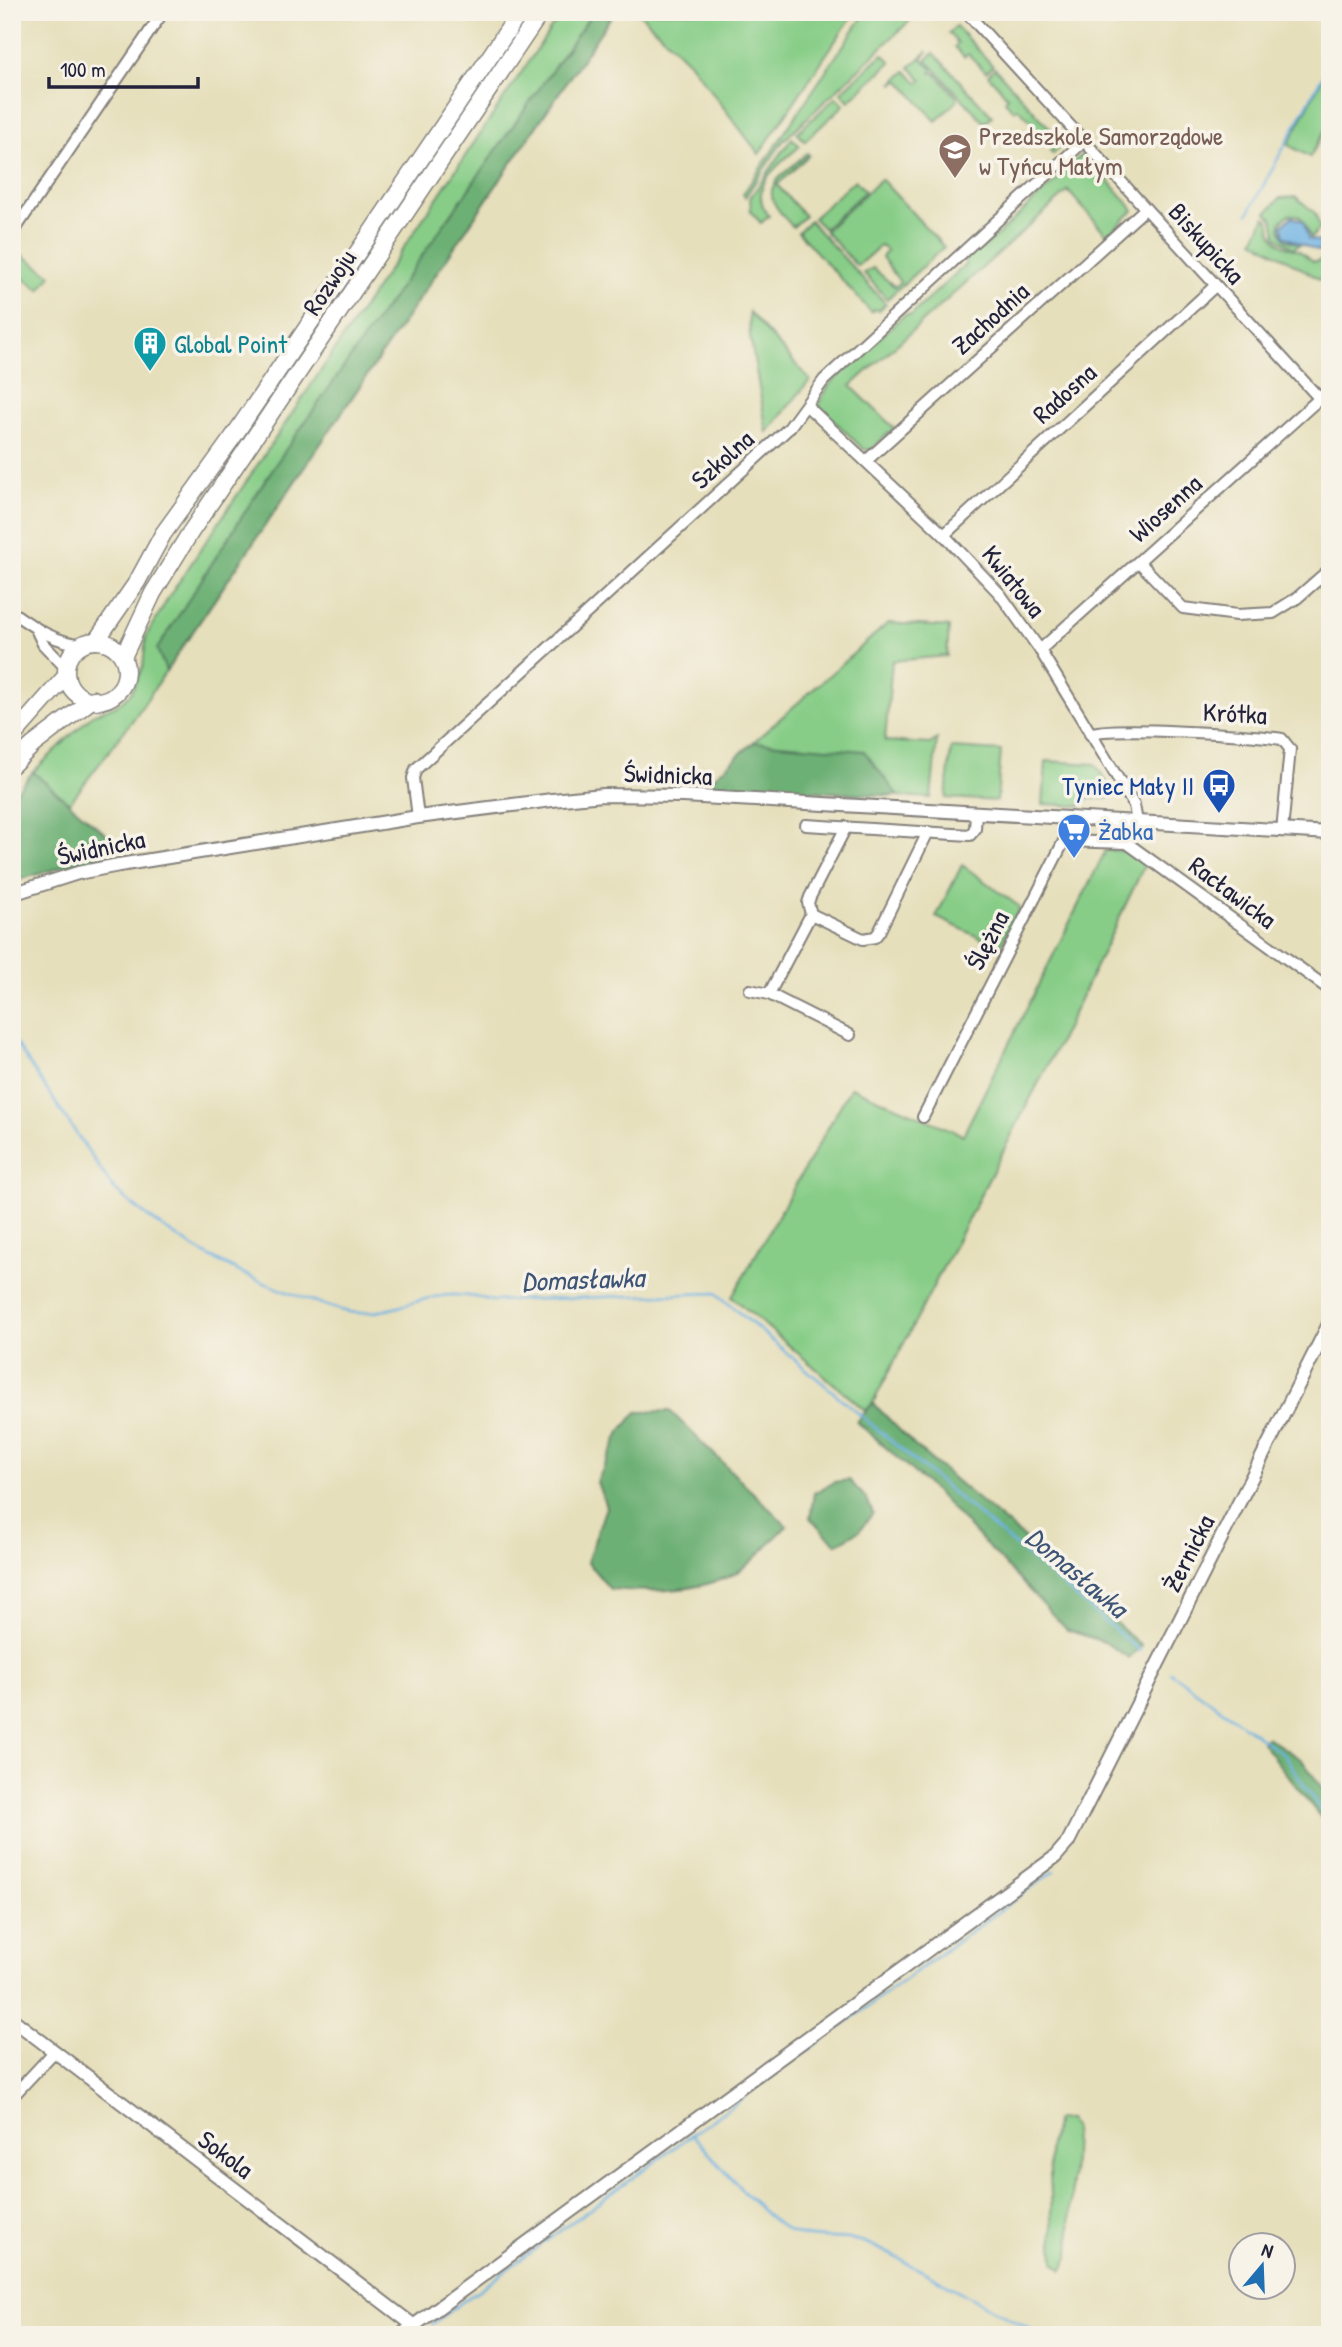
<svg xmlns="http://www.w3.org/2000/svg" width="1342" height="2347" font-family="'Patrick Hand',sans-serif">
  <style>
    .green { fill: #87cd87; stroke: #547861; stroke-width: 2 }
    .forest { fill: #6db074; stroke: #486958; stroke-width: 2 }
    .water { fill: #6eb2e3; stroke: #486a8f; stroke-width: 2 }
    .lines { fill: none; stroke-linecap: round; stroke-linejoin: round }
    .stream { stroke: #6eb2e3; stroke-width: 2.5 }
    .minor-casing { stroke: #84807b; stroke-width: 14 }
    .tertiary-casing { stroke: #84807b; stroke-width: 16 }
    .primary-casing { stroke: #84807b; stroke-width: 19 }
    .minor { stroke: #fff; stroke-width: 10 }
    .tertiary { stroke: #fff; stroke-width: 12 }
    .primary { stroke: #fff; stroke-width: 16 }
    .labels { text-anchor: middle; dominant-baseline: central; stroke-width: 7; stroke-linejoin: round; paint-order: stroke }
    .education-label { font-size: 26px; fill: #785e54; stroke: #f7f3e8; text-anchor: start }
    .street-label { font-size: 26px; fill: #22223b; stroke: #f7f3e8 }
    .culture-label { font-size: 26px; fill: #0d838f; stroke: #f7f3e8; text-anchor: start }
    .transit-label { font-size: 26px; fill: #164399; stroke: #f7f3e8; text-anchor: end }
    .shop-label { font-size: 26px; fill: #366cbe; stroke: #f7f3e8; text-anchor: start }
    .water-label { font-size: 28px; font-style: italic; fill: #3d5476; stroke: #f7f3e8 }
  </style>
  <rect width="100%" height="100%" fill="#f7f3e8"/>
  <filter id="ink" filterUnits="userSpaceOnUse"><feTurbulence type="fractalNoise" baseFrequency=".0143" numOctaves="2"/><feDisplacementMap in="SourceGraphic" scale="14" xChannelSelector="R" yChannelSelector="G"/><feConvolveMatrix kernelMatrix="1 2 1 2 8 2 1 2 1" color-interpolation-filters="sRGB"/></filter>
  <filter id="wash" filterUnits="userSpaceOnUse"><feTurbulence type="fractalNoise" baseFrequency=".00686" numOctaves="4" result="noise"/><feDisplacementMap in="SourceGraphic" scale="28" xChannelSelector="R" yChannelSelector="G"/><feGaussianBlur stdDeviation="1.57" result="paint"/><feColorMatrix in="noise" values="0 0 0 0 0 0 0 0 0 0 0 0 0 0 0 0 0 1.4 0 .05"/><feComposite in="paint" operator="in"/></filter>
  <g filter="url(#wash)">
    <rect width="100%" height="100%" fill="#e6dfbb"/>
    <g class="green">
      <polygon points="562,12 614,12 135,717 68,805 33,772 92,715 117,705 131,693 143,666 146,636 170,595"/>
      <polygon points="638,12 855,12 759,154 689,62"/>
      <polygon points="866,12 919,12 783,141 745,197 743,194"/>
      <polygon points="956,26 993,66 986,72 968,54 964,57 955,47 958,43 949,33"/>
      <polygon points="928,51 922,59 933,70 931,73 935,73 957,97 957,101 936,121 900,81 892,84 906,71 919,83 922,80 910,67"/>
      <polygon points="934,53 992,116 985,123 926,60"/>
      <polygon points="883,54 891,62 849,101 841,92"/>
      <polygon points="995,68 1064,144 1053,154 1050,151 1054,146 1043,135 1039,138 1030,128 1034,124 1018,108 1014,111 1005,101 1008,97 988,75"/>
      <polygon points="1326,71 1330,73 1330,132 1325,130 1310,157 1288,145"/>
      <polygon points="836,97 844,105 805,141 797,133"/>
      <path d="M792 138 800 146C780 164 745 186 769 216L761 223 751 212 750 198Z"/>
      <path d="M807 153 809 155 777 185 805 216 793 227C755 188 773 184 807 153Z"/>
      <polygon points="1085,153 1134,210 1107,235 1068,191 1040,216 851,386 894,428 870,450 863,449 818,405 829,385 904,315 911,315 965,265 965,259 976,249 982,249 1063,174 1064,169"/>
      <polygon points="881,179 944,247 887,299 864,273 873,268 895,287 900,282 882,257 887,251 881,245 857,266 825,231"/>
      <polygon points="855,180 865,191 824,229 813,218"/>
      <path d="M1296 197 1315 213 1320 228 1311 238C1303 227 1307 213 1288 215L1281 222 1280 229 1286 240 1301 244 1293 248 1277 237 1273 220 1267 212 1280 198Z"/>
      <path d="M1265 217 1269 220C1271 239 1280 246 1297 250 1303 252 1308 259 1315 262L1330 257V273L1324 282 1254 240Z"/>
      <polygon points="810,221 886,304 878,311 875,309 871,312 798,232"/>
      <polygon points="21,254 51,275 40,290 22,277 18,280 13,277 13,265"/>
      <polygon points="749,312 810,380 767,433 750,336"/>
      <polygon points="888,623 949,627 947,656 892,661 885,741 930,744 937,739 931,798 705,785"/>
      <polygon points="951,748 1001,751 997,801 946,798"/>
      <polygon points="1046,761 1095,764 1113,790 1108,799 1089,798 1080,806 1043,804"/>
      <polygon points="1106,850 1133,851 1147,860 1060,1041 873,1403 866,1411 732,1297 851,1087 963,1135"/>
      <polygon points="962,865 1020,907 1000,947 936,917"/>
      <polygon points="1068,2119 1074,2129 1069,2257 1063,2270 1054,2262 1049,2149 1056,2120"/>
    </g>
    <g class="forest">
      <polygon points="593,12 614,12 166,671 157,649 275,465"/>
      <polygon points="754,742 864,751 898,796 705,785"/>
      <polygon points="33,772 109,837 120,850 12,882 12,796"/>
      <polygon points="873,1403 916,1447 1031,1544 1141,1646 1129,1658 1104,1642 1067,1630 937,1493 857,1422"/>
      <path d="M670 1411 787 1526C771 1541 753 1564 734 1574 696 1593 650 1592 610 1589L587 1562 606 1507 597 1482 620 1432 637 1412Z"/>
      <polygon points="849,1480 866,1498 873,1513 859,1531 836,1544 810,1518 814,1493 834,1482"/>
      <polygon points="1267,1737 1302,1760 1330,1799 1330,1829 1266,1748 1262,1740"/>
    </g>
    <path class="water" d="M1292 217 1303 221 1308 239 1322 242V252C1318 252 1290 239 1284 236L1282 225Z"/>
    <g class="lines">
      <g class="stream">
        <polyline points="1248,214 1330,62"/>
        <path d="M12 1038 113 1188C170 1240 243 1279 316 1302 331 1307 347 1314 363 1313 416 1310 431 1283 493 1301L716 1293 1140 1651"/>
        <polyline points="1170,1672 1284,1755 1330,1824"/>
        <path d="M692 2134C718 2162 754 2208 785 2229 808 2244 844 2233 869 2244 929 2272 983 2307 1043 2335"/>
        <polyline points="432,2324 1054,1871"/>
      </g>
    </g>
  </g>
  <g filter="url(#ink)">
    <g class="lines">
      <defs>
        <g id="minor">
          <polyline points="966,12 1330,410"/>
          <polyline points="12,234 163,12"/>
          <polyline points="807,406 944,535 1000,594 1040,650 1134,805 1137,822"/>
          <polyline points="866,461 1145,209"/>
          <polyline points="944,535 1215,286"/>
          <polyline points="1139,562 1183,608 1237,615 1273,613 1297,598 1330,569"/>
          <path d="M12 612C33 627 57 644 84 644"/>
          <polyline points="36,629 43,644 66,668"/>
          <polyline points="1040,650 1330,389"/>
          <path d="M1090 734C1106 725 1256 735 1282 739L1290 749 1282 831"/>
          <polyline points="418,817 413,778 416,769 789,428 824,380 1084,141"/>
          <polyline points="1124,822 1127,843 1330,990"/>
          <polyline points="806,825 970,835 975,829 976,813"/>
          <polyline points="846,827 810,897 808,903 811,914 863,939 875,937 879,932 928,832"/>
          <polyline points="750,990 769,994 850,1035"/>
          <polyline points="769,994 811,914"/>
          <polyline points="923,1117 1064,841 1127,843"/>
          <polyline points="12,2097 54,2052"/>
        </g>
        <g id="tertiary">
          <polyline points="12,894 78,873 119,865 418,817 552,800 603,795 683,796 1330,833"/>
          <polyline points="12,2019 413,2325"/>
          <polyline points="401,2335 1055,1857 1068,1842 1330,1322"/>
        </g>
        <g id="primary">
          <polyline points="96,641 137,582 163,534 233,437 520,12"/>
          <circle cx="96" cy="671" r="30"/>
          <polyline points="123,657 153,593 190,533 541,12"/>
          <polyline points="12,737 66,676"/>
          <polyline points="12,765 33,745 93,699"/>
        </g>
      </defs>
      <use href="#minor" class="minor-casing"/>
      <use href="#tertiary" class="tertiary-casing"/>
      <use href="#primary" class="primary-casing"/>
      <use href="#minor" class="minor"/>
      <use href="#tertiary" class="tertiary"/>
      <use href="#primary" class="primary"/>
    </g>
  </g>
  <defs>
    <symbol id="school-pin" viewBox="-11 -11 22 30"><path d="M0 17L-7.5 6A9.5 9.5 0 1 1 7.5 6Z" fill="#8d6e63" stroke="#f7f3e8"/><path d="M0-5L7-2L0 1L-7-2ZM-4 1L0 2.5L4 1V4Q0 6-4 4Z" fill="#fff"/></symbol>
    <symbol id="building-pin" viewBox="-11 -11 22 30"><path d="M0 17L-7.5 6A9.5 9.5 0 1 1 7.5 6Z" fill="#0f9aa8" stroke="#f7f3e8"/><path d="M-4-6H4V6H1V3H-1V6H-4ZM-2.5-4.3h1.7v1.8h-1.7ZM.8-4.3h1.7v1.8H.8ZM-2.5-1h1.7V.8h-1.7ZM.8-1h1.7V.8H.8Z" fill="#fff"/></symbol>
    <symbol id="bus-pin" viewBox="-11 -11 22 30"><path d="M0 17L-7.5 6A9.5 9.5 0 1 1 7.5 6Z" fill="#1a4fb4" stroke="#f7f3e8"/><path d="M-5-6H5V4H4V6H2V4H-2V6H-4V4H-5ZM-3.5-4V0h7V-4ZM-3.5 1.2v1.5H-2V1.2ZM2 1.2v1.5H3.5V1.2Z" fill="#fff"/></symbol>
    <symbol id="supermarket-pin" viewBox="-11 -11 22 30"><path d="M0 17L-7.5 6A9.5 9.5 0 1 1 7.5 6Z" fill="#3f7fe0" stroke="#f7f3e8"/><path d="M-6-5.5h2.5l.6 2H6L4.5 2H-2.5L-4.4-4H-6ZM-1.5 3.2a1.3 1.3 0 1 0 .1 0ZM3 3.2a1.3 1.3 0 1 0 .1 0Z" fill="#fff"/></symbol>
  </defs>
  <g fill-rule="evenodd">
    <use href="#school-pin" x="936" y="131" width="38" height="52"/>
    <use href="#building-pin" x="131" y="324" width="38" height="52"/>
    <use href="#bus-pin" x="1200" y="766" width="38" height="52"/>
    <use href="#supermarket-pin" x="1055" y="811" width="38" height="52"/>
  </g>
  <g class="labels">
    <g class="education-label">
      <text x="979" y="135">Przedszkole Samorządowe<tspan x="979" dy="30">w Tyńcu Małym</tspan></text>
    </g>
    <g class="street-label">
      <text transform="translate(1207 243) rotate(48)">Biskupicka</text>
      <text transform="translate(329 282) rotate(-56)">Rozwoju</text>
      <text transform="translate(990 318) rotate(-42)">Zachodnia</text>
      <text transform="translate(1064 393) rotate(-42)">Radosna</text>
      <text transform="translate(722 459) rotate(-42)">Szkolna</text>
      <text transform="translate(1165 508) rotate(-42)">Wiosenna</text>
      <text transform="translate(1014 581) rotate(51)">Kwiatowa</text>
      <text transform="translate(1235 713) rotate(3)">Krótka</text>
      <text transform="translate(668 774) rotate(2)">Świdnicka</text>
      <text transform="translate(101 847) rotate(-12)">Świdnicka</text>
      <text transform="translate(1233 892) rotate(37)">Racławicka</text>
      <text transform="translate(987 940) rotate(-63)">Ślężna</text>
      <text transform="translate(1188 1553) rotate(-63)">Żernicka</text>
      <text transform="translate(226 2154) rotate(37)">Sokola</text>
    </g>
    <g class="culture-label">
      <text x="174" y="343">Global Point</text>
    </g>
    <g class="transit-label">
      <text x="1194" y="785">Tyniec Mały II</text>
    </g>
    <g class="shop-label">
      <text x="1098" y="830">Żabka</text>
    </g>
    <g class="water-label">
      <text transform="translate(583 1279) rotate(-2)">Domasławka</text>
      <text transform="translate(1077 1572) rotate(40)">Domasławka</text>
    </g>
  </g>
  <rect width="1342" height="2347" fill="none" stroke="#f7f3e8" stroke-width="42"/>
  <g transform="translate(1262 2266) rotate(19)"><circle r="33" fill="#f7f3e8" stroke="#a29fa3" stroke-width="2"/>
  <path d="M0-5L12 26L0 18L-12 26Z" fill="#1f6fb2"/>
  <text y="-10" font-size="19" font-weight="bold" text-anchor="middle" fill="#22223b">N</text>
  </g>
  <path d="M49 77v10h149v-10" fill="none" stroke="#22223b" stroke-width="3.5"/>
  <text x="60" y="77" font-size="21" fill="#22223b" stroke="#f7f3e8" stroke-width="5" paint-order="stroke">100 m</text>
</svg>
